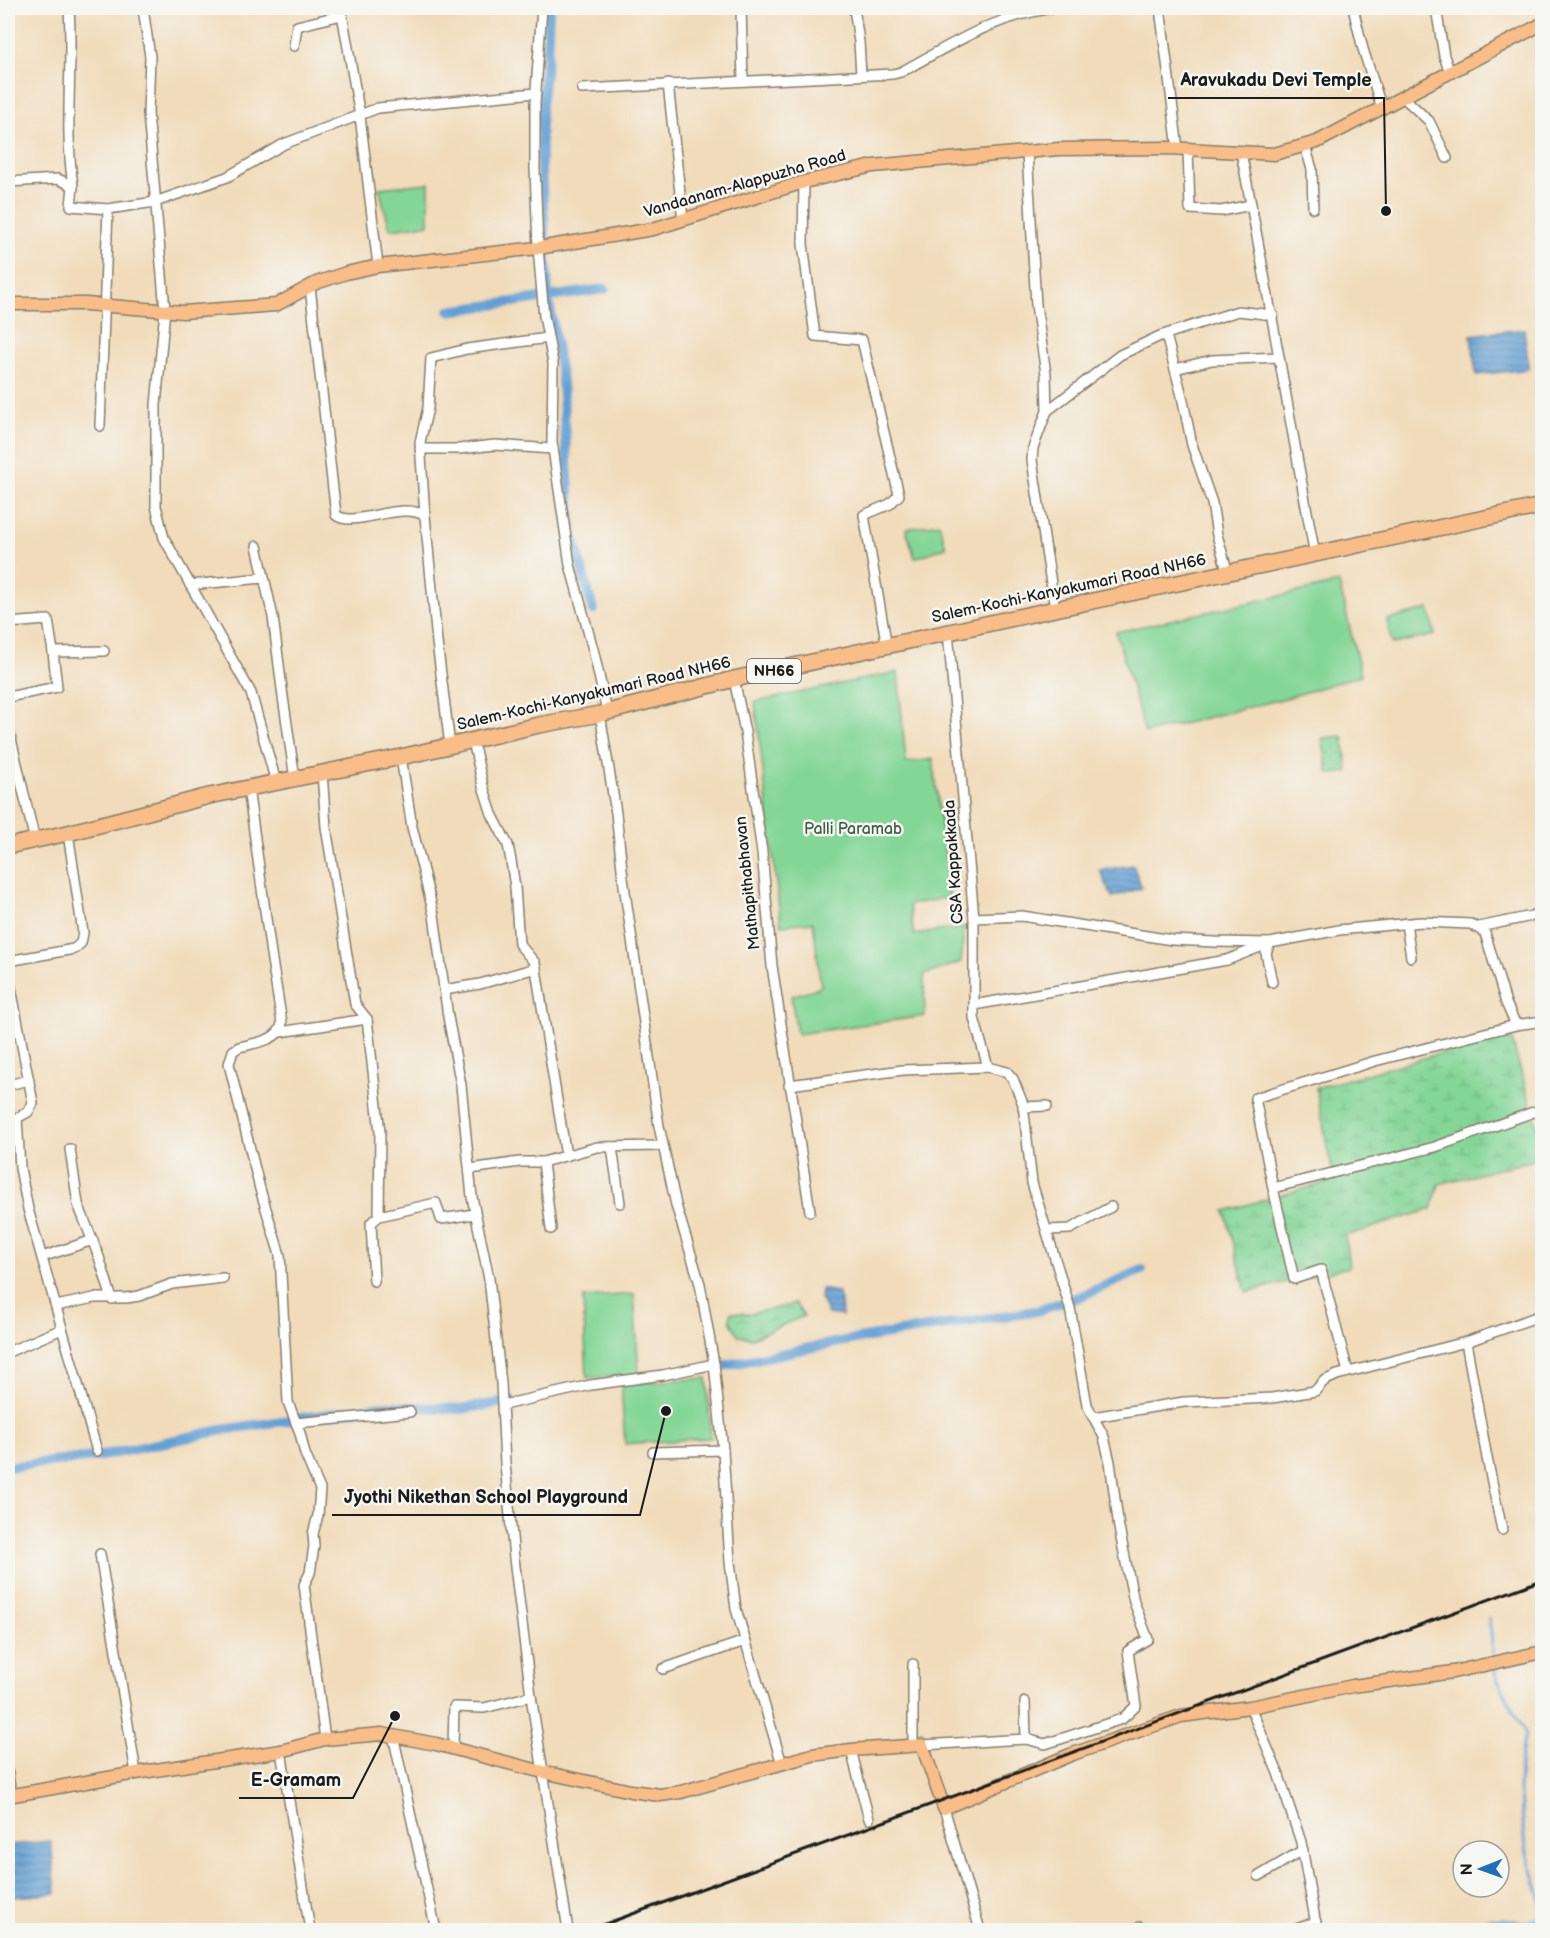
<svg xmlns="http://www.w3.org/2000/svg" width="1550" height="1938" font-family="'Balsamiq Sans',sans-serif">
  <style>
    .grass { fill: url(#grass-dots); stroke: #50795a; stroke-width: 1.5 }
    .wetland { fill: url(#wetland-marsh); stroke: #50795a; stroke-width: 1.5 }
    .green { fill: #84d697; stroke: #50795a; stroke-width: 1.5 }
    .water { fill: url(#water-rules); stroke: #405d78; stroke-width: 1.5 }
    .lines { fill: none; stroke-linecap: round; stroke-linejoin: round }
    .stream { stroke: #639ed3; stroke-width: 3 }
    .canal { stroke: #639ed3; stroke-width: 10 }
    .minor-casing { stroke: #867c6b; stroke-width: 12 }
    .major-casing { stroke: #867c6b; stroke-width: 15 }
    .highway-casing { stroke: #867c6b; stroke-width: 18 }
    .minor { stroke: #fff; stroke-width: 9 }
    .major { stroke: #f8bd89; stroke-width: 12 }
    .highway { stroke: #f8bd89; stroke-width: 15 }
    .rail { stroke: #1c1c1c; stroke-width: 3 }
    .labels { text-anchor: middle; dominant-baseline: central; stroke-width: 5; stroke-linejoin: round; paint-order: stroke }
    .shield { fill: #f6f6f2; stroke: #5d5d5c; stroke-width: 1.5 }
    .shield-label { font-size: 15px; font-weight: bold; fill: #1c1c1c }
    .street-label { font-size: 16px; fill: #1c1c1c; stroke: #f6f6f2 }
    .park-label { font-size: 16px; fill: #405d47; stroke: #f6f6f2 }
    .leader { fill: none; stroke: #1c1c1c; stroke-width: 2 }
    .callout-dot { fill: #1c1c1c; stroke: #f6f6f2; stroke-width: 2 }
    .callout-label { font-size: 18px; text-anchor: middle; font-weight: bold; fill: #1c1c1c; stroke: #f6f6f2; stroke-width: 5; stroke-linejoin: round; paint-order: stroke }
  </style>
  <defs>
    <pattern id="grass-dots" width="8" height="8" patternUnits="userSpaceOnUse" patternTransform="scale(1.5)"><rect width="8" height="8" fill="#84d697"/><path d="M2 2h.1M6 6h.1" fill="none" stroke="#71b782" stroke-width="1.8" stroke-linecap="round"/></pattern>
    <pattern id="wetland-marsh" width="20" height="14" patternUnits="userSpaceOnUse" patternTransform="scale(1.5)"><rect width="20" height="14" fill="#84d697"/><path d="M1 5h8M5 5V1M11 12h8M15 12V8" fill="none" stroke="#71b782"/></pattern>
    <pattern id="water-rules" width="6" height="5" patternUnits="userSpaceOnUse" patternTransform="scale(1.5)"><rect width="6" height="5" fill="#639ed3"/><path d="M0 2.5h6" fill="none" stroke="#5180aa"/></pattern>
  </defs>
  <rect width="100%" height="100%" fill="#f6f6f2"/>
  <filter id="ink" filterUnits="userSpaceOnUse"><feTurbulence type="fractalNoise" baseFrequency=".0167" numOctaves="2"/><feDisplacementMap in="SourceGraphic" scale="12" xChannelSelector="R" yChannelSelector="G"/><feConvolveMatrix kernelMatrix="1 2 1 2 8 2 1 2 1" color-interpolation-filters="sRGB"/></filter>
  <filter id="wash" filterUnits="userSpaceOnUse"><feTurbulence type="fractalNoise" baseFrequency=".008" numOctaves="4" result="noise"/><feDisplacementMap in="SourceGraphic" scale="24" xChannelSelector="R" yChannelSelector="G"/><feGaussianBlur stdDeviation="1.35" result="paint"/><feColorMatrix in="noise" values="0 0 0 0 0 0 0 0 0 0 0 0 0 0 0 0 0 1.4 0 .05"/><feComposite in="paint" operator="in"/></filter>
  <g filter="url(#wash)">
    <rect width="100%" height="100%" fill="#f1dbba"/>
    <polygon class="grass" points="1343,736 1348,772 1329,774 1322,738"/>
    <g class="wetland">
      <polygon points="1510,1034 1542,1143 1542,1158 1439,1184 1432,1209 1345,1236 1349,1267 1246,1292 1225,1211 1334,1180 1316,1088"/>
      <polygon points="795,1304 804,1316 752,1338 739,1336 730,1321 731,1312 748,1314"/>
    </g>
    <g class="green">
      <polygon points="429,183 429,224 390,229 379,188"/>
      <polygon points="939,523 946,547 915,558 906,529"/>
      <polygon points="1339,583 1361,675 1290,697 1145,733 1116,632"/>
      <polygon points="1429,609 1435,635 1392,644 1387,620"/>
      <polygon points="898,672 906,763 933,759 950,897 909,905 914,935 964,927 961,962 924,975 925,1016 797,1034 791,996 821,987 813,922 781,925 755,702"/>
      <polygon points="634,1294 639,1375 587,1378 583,1298"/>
      <polygon points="707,1378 711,1438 625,1444 621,1384"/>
    </g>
    <g class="water">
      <polygon points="1524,329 1529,369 1476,375 1471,335"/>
      <polygon points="1133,865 1142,888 1112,897 1100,870"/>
      <polygon points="821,1289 838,1292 841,1301 842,1316 828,1314 820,1298"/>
      <polygon points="51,1841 56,1893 8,1898 8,1845"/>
    </g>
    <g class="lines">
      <g class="stream">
        <polyline points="1489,1618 1494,1660"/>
        <polyline points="1495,1667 1495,1674 1525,1732 1520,1764 1519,1789 1527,1853 1542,1904"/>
        <polyline points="1467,1930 1488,1919 1528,1922 1542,1917"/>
      </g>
      <g class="canal">
        <polyline points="549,8 547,59 541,104 541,170 548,297 562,381 571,528 593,610"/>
        <polyline points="449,311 605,289"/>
        <polyline points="707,1369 844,1341 1036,1311 1079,1297 1142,1270"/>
        <polyline points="8,1467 101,1456 222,1430 383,1406 461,1409 511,1401"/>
      </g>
    </g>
  </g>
  <g filter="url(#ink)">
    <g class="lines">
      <defs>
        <g id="minor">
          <path d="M69 8C73 67 64 126 73 186"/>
          <polyline points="143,8 150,57 148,113 165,310 156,405 156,506 164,538 251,693 276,782"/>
          <polyline points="341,8 360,116 378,266"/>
          <polyline points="542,8 535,103 535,169 538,248 544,316 553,363 552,442 570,565 594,653 607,712"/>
          <polyline points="741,8 743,81"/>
          <polyline points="854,8 859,42 861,75"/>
          <polyline points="1160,8 1178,149"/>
          <polyline points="1353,8 1363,49 1382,109"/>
          <polyline points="1436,8 1444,56 1450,73"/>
          <polyline points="294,46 297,26 342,15"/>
          <polyline points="668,84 683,220"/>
          <path d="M582 89 893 74 901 72C953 44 995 15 1055 8"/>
          <polyline points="1404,98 1429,121 1447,158"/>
          <polyline points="1305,146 1312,169 1313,208"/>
          <polyline points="1188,149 1190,209 1221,211 1251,205"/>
          <polyline points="1027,152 1036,305 1046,374 1047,411 1033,448 1032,460 1055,609"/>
          <path d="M1241 152C1267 286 1290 421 1315 555"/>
          <polyline points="8,182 58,179 73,186 71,206 108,209 100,426"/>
          <polyline points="804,182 803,244 815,336 862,340 899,495 890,504 864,515 887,647"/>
          <polyline points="108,209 155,202 227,177 284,144 378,108 536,93"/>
          <path d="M310 287 336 515C353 529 402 500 425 516L437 642 450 746"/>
          <polyline points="1166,335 1182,396 1192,445 1212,503 1217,535 1228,573"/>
          <polyline points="1175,369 1212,360 1279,357"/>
          <polyline points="1047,411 1120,355 1160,336 1238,311 1273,315"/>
          <polyline points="420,449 459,449 495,445 553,449"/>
          <polyline points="425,516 420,442 428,408 431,358 467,349 548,338"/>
          <polyline points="257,546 273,617 283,697 295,779"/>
          <polyline points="190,585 264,578"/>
          <polyline points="8,623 48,620 53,652"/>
          <polyline points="948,632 974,918 974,1018 988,1067"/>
          <polyline points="734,679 745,732 762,852 772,966 810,1211"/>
          <polyline points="8,697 57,687 53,652 104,651"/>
          <polyline points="600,714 616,813 623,878 659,1126 676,1205 700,1284 714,1364 723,1450 730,1562 736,1609 782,1764"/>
          <polyline points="8,726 35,841"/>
          <polyline points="473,741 483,786 492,814 508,845 511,861 515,887 519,944 535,963 566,1156"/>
          <polyline points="401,757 412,827 434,915 448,1017 461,1085 472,1197 489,1279 501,1383 505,1464 514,1558 531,1696"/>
          <polyline points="322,773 326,827 355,1004 367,1019"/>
          <path d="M248 788 271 954 282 1023C280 1041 254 1043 239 1047L233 1051 229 1064 260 1189 280 1255 288 1402 300 1433 305 1454 320 1489 318 1515 313 1534 314 1546 310 1573 304 1585 325 1739"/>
          <polyline points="974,918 1022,916 1172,940 1215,942 1270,943 1339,930 1421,922 1471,924 1485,933 1506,1003 1516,1025 1542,1021"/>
          <polyline points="1406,923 1411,957"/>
          <polyline points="1479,927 1532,916 1542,910"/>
          <polyline points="1270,943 1266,953 1272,982"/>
          <polyline points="8,967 10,962 14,960 74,949 81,943 83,933 68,833"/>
          <polyline points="8,972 33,1103 28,1112 17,1118 20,1168 28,1209 97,1451"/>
          <polyline points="444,990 480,984 536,968"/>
          <polyline points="974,1005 1227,960 1265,945"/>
          <polyline points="280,1032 367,1019 380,1132 379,1216 371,1223 374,1281"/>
          <polyline points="8,1085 29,1080"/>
          <polyline points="789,1085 903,1070 988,1067 1007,1072 1013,1079 1023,1104 1032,1183 1070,1308 1087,1405 1104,1437 1110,1462 1119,1528 1134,1602 1148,1639 1128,1651 1136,1706 1122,1719 1045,1744 1026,1739 922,1745"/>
          <polyline points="1023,1107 1047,1106"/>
          <polyline points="612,1147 620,1203"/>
          <polyline points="70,1149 78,1204 99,1257 112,1299"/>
          <polyline points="543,1162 551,1229"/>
          <polyline points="470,1169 520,1162 543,1162 597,1147 663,1146"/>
          <polyline points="1273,1188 1435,1147 1542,1109"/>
          <polyline points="379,1216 436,1203 441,1219 475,1214"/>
          <polyline points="1048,1230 1070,1229 1111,1207"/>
          <polyline points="42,1257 93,1240"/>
          <polyline points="56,1306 94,1298 126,1298 139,1296 172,1284 223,1278"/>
          <polyline points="1466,1342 1487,1458 1502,1530"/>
          <polyline points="8,1352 62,1329"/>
          <polyline points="1348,1372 1321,1270 1294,1279 1273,1188 1255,1098 1375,1061 1516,1025"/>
          <polyline points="503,1405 591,1385 663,1375 714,1364"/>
          <polyline points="1093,1417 1184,1402 1272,1398 1315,1391 1324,1381 1337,1375 1466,1342 1542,1315"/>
          <polyline points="296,1423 410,1412"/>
          <polyline points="653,1452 723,1450"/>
          <polyline points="100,1554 136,1773"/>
          <polyline points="913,1664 913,1746"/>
          <polyline points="663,1669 745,1641"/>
          <polyline points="1025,1702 1026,1739"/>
          <polyline points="1250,1707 1278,1773 1301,1842 1317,1930"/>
          <polyline points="393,1735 436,1930"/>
          <polyline points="453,1748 454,1707 484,1708 531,1696 568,1930"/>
          <polyline points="851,1750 869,1819"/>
          <polyline points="281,1751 310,1930"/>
          <polyline points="8,1773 11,1796"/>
          <polyline points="944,1808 980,1930"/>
          <polyline points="1259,1876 1303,1850"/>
          <polyline points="1140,1927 1141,1930"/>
          <polyline points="1294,1930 1316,1922"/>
        </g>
        <g id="major">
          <polyline points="8,304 86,304 183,312 276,305 316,283 346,273 378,266 538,248 653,229 804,182 873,166 1059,149 1169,148 1274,154 1317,142 1542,24"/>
          <polyline points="8,1796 136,1773 281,1751 325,1739 382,1734 436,1744 543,1772 631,1791 660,1795 681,1792 812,1755 851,1750 922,1745 944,1808 1070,1755 1181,1716 1250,1707 1353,1686 1453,1672 1542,1652"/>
        </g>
        <polyline id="highway" points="8,846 68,833 209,796 401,757 539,725 600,714 734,679 1055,609 1542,506"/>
      </defs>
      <use href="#minor" class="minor-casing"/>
      <use href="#major" class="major-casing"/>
      <use href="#highway" class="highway-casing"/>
      <use href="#minor" class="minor"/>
      <use href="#major" class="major"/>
      <use href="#highway" class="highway"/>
      <polyline class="rail" points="589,1930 1542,1580"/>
    </g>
  </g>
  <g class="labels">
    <rect class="shield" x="747" y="659" width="54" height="24" rx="4.5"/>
    <g class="shield-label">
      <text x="774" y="671">NH66</text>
    </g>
    <g class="street-label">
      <text transform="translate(745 184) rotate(-16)">Vandaanam-Alappuzha Road</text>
      <text transform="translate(1069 589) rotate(-12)">Salem-Kochi-Kanyakumari Road NH66</text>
      <text transform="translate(594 694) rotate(-13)">Salem-Kochi-Kanyakumari Road NH66</text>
      <text transform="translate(954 862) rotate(-94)">CSA Kappakkada</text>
      <text transform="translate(748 883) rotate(-96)">Mathapithabhavan</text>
    </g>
    <g class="park-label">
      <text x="853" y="829">Palli Paramab</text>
    </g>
  </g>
  <path class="leader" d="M1386 211L1384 98H1168M666 1411L640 1515H332M395 1716L353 1798H239"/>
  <g class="callout-dot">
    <circle cx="1386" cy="211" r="6"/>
    <circle cx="666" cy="1411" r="6"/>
    <circle cx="395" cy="1716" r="6"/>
  </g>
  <g class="callout-label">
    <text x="1276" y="86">Aravukadu Devi Temple</text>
    <text x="486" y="1503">Jyothi Nikethan School Playground</text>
    <text x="296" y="1786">E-Gramam</text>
  </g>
  <rect width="1550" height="1938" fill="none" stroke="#f6f6f2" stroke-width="30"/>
  <g transform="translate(1481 1869) rotate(269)"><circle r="28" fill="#f6f6f2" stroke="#9f9f9c" stroke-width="1.5"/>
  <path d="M0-4.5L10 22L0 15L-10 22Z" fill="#1f6fb2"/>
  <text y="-9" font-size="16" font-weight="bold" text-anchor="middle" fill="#1c1c1c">N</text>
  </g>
</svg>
